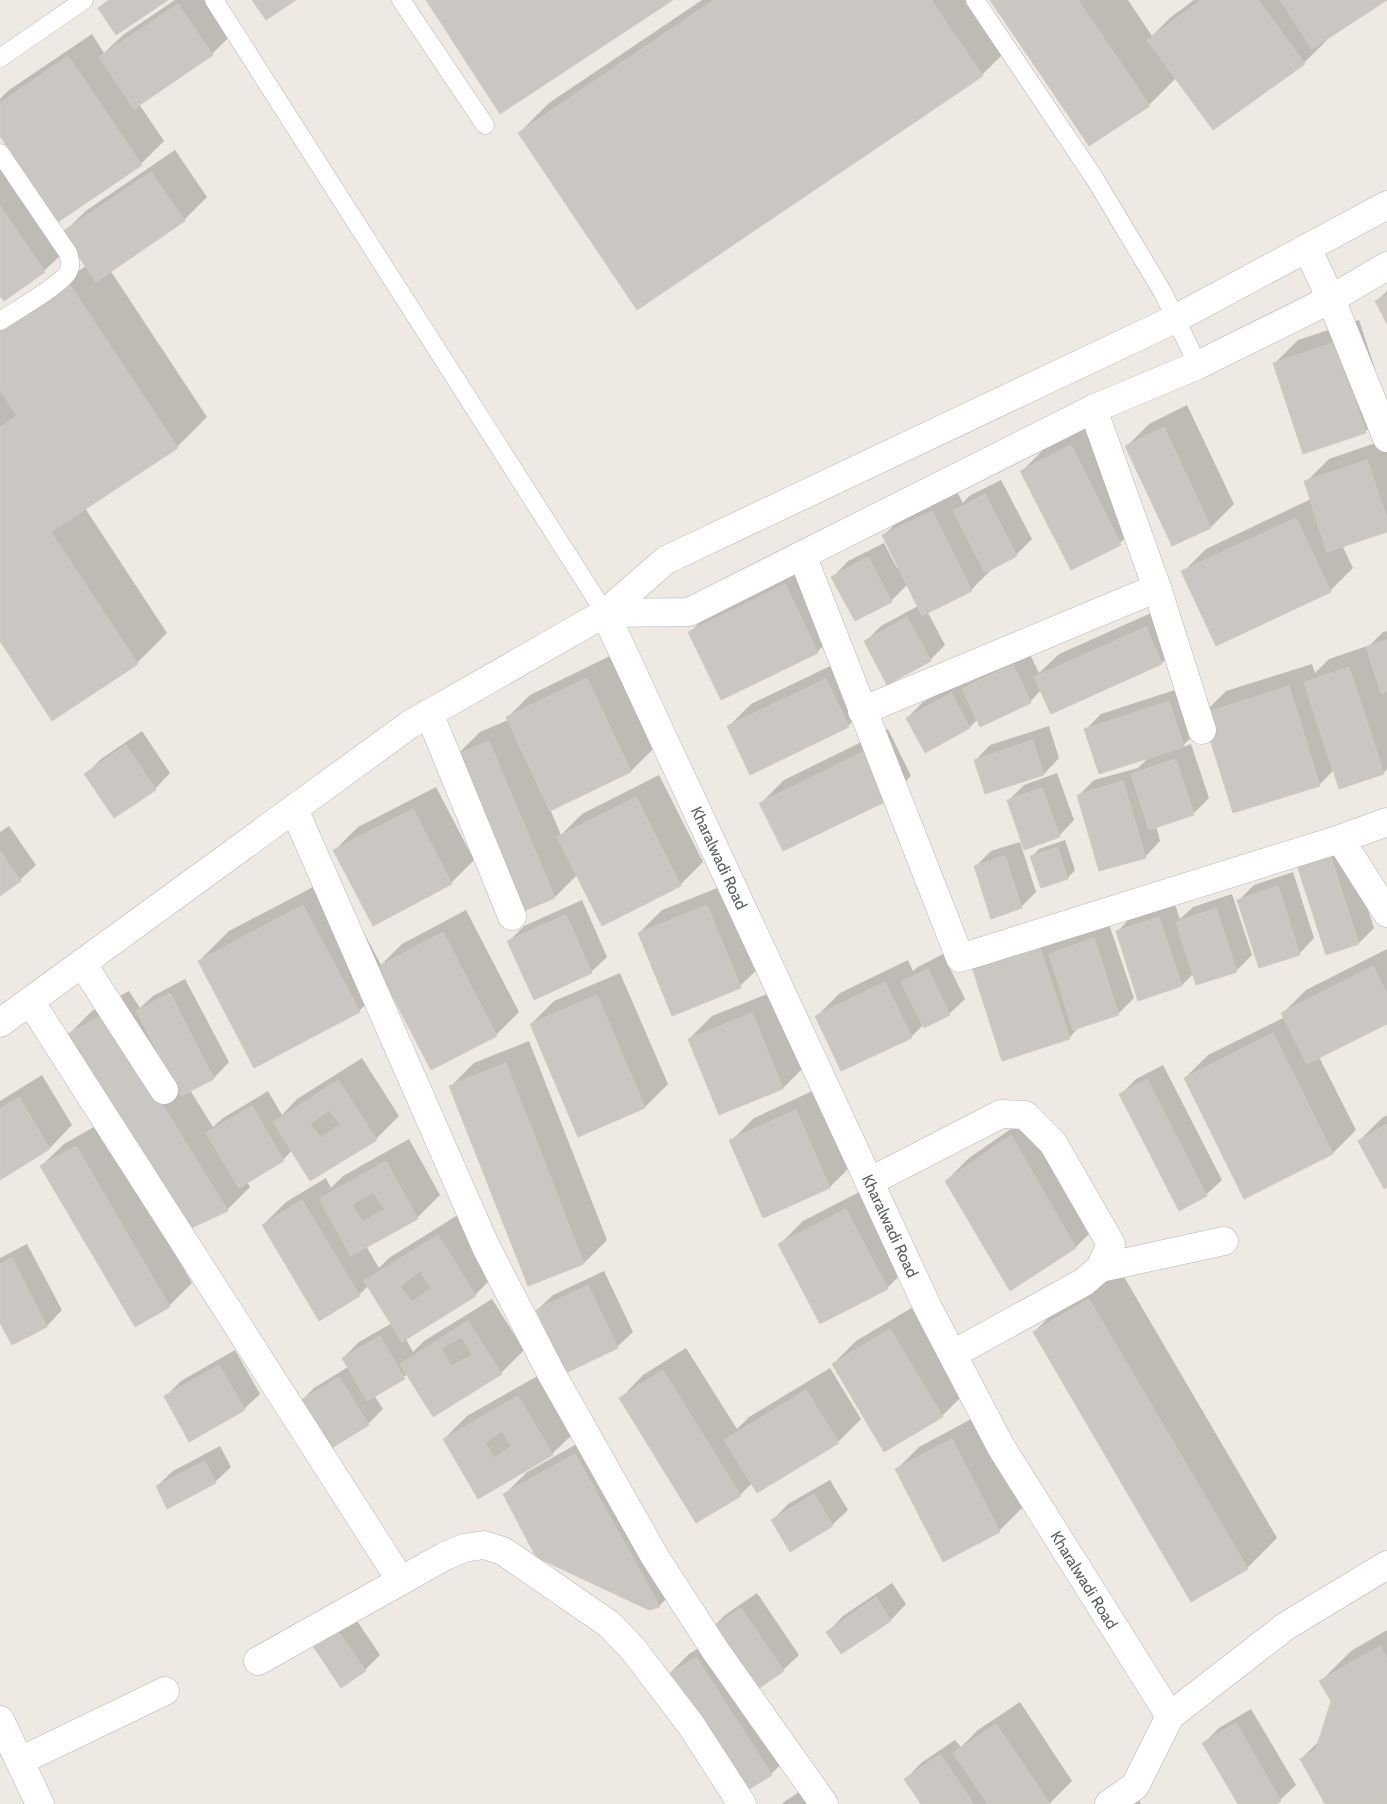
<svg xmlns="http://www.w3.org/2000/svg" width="1387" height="1804" font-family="Cabin,sans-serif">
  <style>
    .shadow { fill: #0003 }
    .building { fill: #cac6c1; stroke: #d2cac0; fill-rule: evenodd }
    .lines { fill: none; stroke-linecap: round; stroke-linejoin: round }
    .service-casing { stroke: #b3b6ba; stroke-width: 19 }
    .minor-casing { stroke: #b3b6ba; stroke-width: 29 }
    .tertiary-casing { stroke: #b3b6ba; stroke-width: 29 }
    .service { stroke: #fff; stroke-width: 18 }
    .minor { stroke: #fff; stroke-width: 28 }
    .tertiary { stroke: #fff; stroke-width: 28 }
    .labels { text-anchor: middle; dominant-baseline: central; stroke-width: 5; stroke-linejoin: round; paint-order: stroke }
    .street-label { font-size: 16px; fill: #5a6063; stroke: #fff }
  </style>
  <rect width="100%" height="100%" fill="#eee9e2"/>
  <g class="shadow">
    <polygon points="175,0 214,0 235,31 212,54 139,104 164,141 141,164 0,134 0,99 9,90 92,34 104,53 123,35"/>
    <polygon points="702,0 982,0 1012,45 982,75 519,133 549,103"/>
    <polygon points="992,0 1128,0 1152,36 1171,17 1194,0 1385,0 1326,39 1327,40 1304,63 1176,78 1149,105"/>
    <polygon points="0,149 67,249 44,271 0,293"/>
    <polygon points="175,150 207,197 184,220 110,270 207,417 177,447 85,508 167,633 137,663 53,719 0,639 0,324 5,319 86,266 64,232 87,210"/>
    <polygon points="1387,291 1387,322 1377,301"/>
    <polygon points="1359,320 1387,406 1387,410 1365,432 1275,363 1298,340"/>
    <polygon points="1187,405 1234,504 1211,527 1173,545 1126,447 1149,424"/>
    <polygon points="1094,423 1143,521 1120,543 1022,471 1045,448"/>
    <polygon points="1387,439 1387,531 1342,545 1353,568 1330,591 1183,572 1206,549 1311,499 1306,482 1329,459"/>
    <polygon points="1001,480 1032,539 1016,555 994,567 971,590 927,611 945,645 930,660 866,641 881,626 918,606 908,584 891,601 833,577 848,561 884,543 897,568 899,567 884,535 907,512 955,488 963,503 969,496"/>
    <polygon points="808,562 840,629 817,652 690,632 713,609"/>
    <polygon points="1169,605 1185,640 1162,663 1051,713 1041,690 1030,702 978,719 970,727 907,718 923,702 967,679 969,683 979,674 1028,650 1039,673 1059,654"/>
    <polygon points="1387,631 1387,769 1383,773 1334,770 1320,784 1234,811 1203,714 1226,691 1312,664 1315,673 1329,659 1370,645 1383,632"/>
    <polygon points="610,656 654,748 631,771 550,809 561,835 582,814 659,775 703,862 680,885 578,874 555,897 523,910 457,755 480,732 508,720 507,718 530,695"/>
    <polygon points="849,657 871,703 848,726 728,727 751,704"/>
    <polygon points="1184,687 1198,730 1181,748 1191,744 1209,798 1193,814 1156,826 1160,841 1145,857 1078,796 1094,780 1138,768 1150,756 1086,729 1101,714"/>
    <polygon points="1049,726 1059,758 1044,774 975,761 990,745"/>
    <polygon points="888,729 911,776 888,799 761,803 784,780"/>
    <polygon points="142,731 170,773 155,789 86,774 101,759"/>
    <polygon points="1057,773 1074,820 1059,836 1008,801 1024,785"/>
    <polygon points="436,787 474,860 451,883 335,850 358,827"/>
    <polygon points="9,826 36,865 20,880 0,894 0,832"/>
    <polygon points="1344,837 1374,928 1359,943 1327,953 1297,863"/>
    <polygon points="1065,840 1075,870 1068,878 1032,857 1039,849"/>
    <polygon points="1020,842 1036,892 1021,907 975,867 991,851"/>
    <polygon points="1293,872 1314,938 1299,954 1239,900 1254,885"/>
    <polygon points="334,876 381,965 402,944 466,910 519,1012 496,1035 387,983 359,1011 199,961 229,931"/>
    <polygon points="730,883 763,964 740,986 639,933 662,910"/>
    <polygon points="1232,894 1252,955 1236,971 1194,973 1182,985 1117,932 1132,916 1174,902 1180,919 1193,907"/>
    <polygon points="582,900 607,957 591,972 509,941 524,926"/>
    <polygon points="1109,924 1134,998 1118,1014 1080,1026 1069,1038 973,967"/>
    <polygon points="1387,949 1387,1022 1319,1057 1356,1130 1333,1153 1245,1197 1185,1078 1208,1055 1285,1017 1283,1013 1306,990"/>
    <polygon points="943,954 965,999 949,1014 923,1025 911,1037 817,1016 840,993 908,960 913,971 918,967"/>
    <polygon points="620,973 668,1084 645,1107 578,1135 531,1024 554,1001"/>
    <polygon points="185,979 229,1062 214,1078 190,1090 213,1127 223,1118 268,1091 282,1115 297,1099 362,1058 399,1116 376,1139 292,1150 283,1160 247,1182 250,1187 227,1210 69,1034 92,1011 129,991 140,1008 153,996"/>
    <polygon points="775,991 806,1065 783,1088 719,1113 689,1039 712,1016"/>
    <polygon points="529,1041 607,1240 584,1263 451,1086 474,1063"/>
    <polygon points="1163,1065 1222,1180 1206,1195 1121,1094 1136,1079"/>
    <polygon points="42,1075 72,1125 50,1148 0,1179 0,1101"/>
    <polygon points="819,1088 853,1164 830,1187 764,1216 731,1141 754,1118"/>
    <polygon points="1034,1113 1099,1224 1076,1247 1011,1289 946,1181 969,1158"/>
    <polygon points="1387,1115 1387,1185 1359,1141 1382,1118"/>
    <polygon points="99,1124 192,1283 169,1306 41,1166 64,1144"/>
    <polygon points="409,1139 440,1195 417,1218 366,1246 379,1268 389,1258 461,1213 498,1272 475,1295 406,1339 413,1352 424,1341 492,1299 524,1350 501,1373 408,1374 374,1395 383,1409 368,1424 299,1403 314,1388 348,1367 343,1358 359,1342 392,1323 368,1286 359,1295 263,1225 286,1202 326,1178 331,1188 343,1176"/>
    <polygon points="869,1187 910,1265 887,1288 780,1244 803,1221"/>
    <polygon points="27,1244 62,1310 47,1326 12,1344 0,1320 0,1258"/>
    <polygon points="1120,1270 1277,1538 1247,1568 1034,1332 1064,1302"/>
    <polygon points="604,1271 633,1332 617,1347 537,1310 553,1295"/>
    <polygon points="913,1307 965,1393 942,1416 833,1364 856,1341"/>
    <polygon points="686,1348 737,1429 749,1417 830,1368 861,1419 838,1442 752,1483 740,1495 621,1398 643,1375"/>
    <polygon points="235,1350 260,1394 244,1409 165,1397 181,1381"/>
    <polygon points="541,1374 575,1432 552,1454 478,1498 444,1439 467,1416"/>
    <polygon points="975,1417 1022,1508 999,1531 896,1470 919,1447"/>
    <polygon points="598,1432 683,1583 660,1605 650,1609 504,1495 527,1472"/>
    <polygon points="220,1446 231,1467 215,1482 157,1486 173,1471"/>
    <polygon points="830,1480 848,1510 832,1525 773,1520 788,1504"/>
    <polygon points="892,1583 906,1604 891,1620 842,1653 828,1632 843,1616"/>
    <polygon points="757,1593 799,1655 783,1670 755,1690 794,1752 771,1774 666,1677 689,1654 715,1638 710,1630 725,1615"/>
    <polygon points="351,1612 380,1655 365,1670 328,1628"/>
    <polygon points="1387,1630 1387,1804 1326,1804 1301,1759 1320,1740 1332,1701 1321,1681 1351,1651"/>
    <polygon points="1020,1702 1072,1781 1049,1804 923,1804 906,1779 921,1763 955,1740 961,1747 978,1730"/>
    <polygon points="1251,1709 1296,1785 1280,1800 1274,1804 1240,1804 1204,1743 1219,1728"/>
    <polygon points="817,1780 833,1804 782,1804 784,1802"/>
    <polygon points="1138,1798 1141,1804 1127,1804"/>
  </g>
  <g class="building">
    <polygon points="109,0 168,0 116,35 98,8"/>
    <polygon points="252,0 296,0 266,20"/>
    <polygon points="426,0 673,0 500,114"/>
    <polygon points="714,0 931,0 983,76 637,310 518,133"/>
    <polygon points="990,0 1078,0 1150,106 1089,146"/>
    <polygon points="1201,0 1258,0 1305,64 1213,130 1147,40"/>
    <polygon points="1280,0 1387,0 1312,49"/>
    <polygon points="178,4 213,55 134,109 99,57"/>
    <polygon points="68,56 142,165 58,222 0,136 0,103"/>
    <polygon points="151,172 185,221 96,282 62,232"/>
    <polygon points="0,206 45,272 4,301 0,296"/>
    <polygon points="70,285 178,448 51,532 138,664 52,721 0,641 0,427 17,416 0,390 0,332"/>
    <polygon points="1387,295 1387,324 1375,301"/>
    <polygon points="1336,342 1366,433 1303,454 1273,363"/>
    <polygon points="1164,427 1211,528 1172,546 1125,446"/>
    <polygon points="1071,445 1121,545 1071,570 1020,471"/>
    <polygon points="1367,460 1387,519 1387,532 1327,552 1304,481"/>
    <polygon points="985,494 1017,556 985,573 953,511"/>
    <polygon points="932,511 972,591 922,616 882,535"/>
    <polygon points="1296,518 1331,592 1216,646 1181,571"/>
    <polygon points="868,557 892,602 855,621 831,577"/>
    <polygon points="785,584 818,653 721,700 688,632"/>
    <polygon points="907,617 931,661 887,685 864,641"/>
    <polygon points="1146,627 1162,664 1051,714 1034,677"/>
    <polygon points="1387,640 1387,691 1381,693 1366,647"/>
    <polygon points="1013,664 1031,703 980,727 962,689"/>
    <polygon points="1349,667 1384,774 1339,789 1304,682"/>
    <polygon points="587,678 631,772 550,811 506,717"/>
    <polygon points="826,679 849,727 750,775 727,726"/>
    <polygon points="1289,686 1320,786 1233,813 1202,714"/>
    <polygon points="951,693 970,728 925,753 906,718"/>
    <polygon points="1169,701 1184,747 1099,774 1084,729"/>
    <polygon points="1033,740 1044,775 985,794 974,760"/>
    <polygon points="489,741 555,898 522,912 456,755"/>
    <polygon points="126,745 156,790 114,818 84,774"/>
    <polygon points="865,751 889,800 783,851 759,803"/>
    <polygon points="1176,759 1194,815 1149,830 1131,774"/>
    <polygon points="1123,781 1146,858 1099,871 1077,795"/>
    <polygon points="1042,788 1060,837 1024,850 1007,800"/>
    <polygon points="636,797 681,886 602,926 557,837"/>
    <polygon points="413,809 452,884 373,926 333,850"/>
    <polygon points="1058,847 1068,879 1041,888 1030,856"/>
    <polygon points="0,851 21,881 0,896"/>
    <polygon points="1329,851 1359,944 1326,955 1296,862"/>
    <polygon points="1005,856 1022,908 991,919 974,866"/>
    <polygon points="1278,886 1300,955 1259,968 1237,900"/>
    <polygon points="303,905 360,1012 254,1068 198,961"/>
    <polygon points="707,905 741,988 672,1016 638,933"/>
    <polygon points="1216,908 1237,972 1196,985 1176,922"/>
    <polygon points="566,915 592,973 534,1000 507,941"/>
    <polygon points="1159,917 1182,986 1138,1001 1116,931"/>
    <polygon points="443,932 497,1036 431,1070 377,967"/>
    <polygon points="1094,938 1119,1015 1073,1030 1049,954"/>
    <polygon points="1039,945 1070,1039 1002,1061 972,967"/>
    <polygon points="1373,966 1387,994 1387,1024 1307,1064 1281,1013"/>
    <polygon points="928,969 950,1015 924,1028 901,982"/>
    <polygon points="885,982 912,1038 841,1071 815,1016"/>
    <polygon points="170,993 214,1079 181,1096 136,1011"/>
    <polygon points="597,995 645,1108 578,1137 530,1024"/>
    <polygon points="106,1013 228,1211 187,1230 68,1034"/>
    <polygon points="752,1013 783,1089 719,1115 688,1039"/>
    <polygon points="1273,1033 1333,1154 1244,1199 1184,1078"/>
    <polygon points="506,1063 584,1264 528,1286 449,1086"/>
    <polygon points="1147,1079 1207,1196 1179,1211 1119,1094"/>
    <path d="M338 1080 377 1140 310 1181 273 1122ZM329 1110 340 1124 321 1138 310 1124Z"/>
    <polygon points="19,1097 50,1149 0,1180 0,1109"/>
    <polygon points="252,1106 284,1161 239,1188 206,1133"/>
    <polygon points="796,1110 830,1188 763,1218 729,1140"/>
    <polygon points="1387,1124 1387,1187 1384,1189 1358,1141"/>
    <polygon points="1011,1135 1076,1248 1010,1291 945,1181"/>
    <polygon points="76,1146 170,1307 135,1327 40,1166"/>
    <path d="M386 1161 418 1219 351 1256 319 1199ZM373 1192 385 1209 363 1222 352 1205Z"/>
    <polygon points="302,1200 360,1296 319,1321 262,1225"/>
    <polygon points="846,1209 888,1289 820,1324 778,1244"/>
    <path d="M438 1235 476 1296 402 1342 364 1281ZM420 1271 431 1288 412 1302 400 1286Z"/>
    <polygon points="12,1258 47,1327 12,1345 0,1323 0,1264"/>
    <polygon points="588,1285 618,1348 566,1373 536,1310"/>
    <polygon points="1089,1299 1248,1569 1191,1602 1033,1332"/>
    <path d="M468 1321 502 1374 433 1417 400 1364ZM462 1337 472 1355 451 1366 441 1348Z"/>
    <polygon points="890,1329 943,1417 884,1452 832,1364"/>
    <polygon points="380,1336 405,1379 367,1401 342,1358"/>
    <polygon points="219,1365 245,1410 189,1442 164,1396"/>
    <polygon points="663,1370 741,1496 696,1523 619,1398"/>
    <polygon points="339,1377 369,1425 327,1451 297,1403"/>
    <polygon points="806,1390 839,1443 757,1493 724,1440"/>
    <path d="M518 1396 553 1455 478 1499 443 1439ZM502 1431 512 1446 494 1458 485 1443Z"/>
    <polygon points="952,1439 1000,1532 943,1562 895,1469"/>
    <polygon points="575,1454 660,1607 649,1610 536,1557 503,1494"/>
    <polygon points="205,1461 216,1483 167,1509 156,1486"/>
    <polygon points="814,1494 833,1526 790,1552 771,1520"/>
    <polygon points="876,1597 891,1621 841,1654 826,1632"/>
    <polygon points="741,1608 784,1671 751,1694 708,1630"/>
    <polygon points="335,1627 366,1671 341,1688 311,1643"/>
    <polygon points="1380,1646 1387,1658 1387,1804 1325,1804 1300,1759 1316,1749 1331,1701 1319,1681"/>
    <polygon points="696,1657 772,1775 740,1795 665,1677"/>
    <polygon points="1236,1723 1281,1801 1277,1804 1238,1804 1202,1743"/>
    <polygon points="996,1724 1050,1804 988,1804 953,1753"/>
    <polygon points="940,1754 974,1804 921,1804 904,1779"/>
  </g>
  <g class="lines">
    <defs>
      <g id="service">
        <polyline points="214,0 605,613"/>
        <polyline points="401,0 485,125"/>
        <polyline points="975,0 1095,179 1162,291 1198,365"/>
        <polyline points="0,58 84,0"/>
        <path d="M0 153 68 253C70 260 72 265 68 272 61 285 15 311 0 321"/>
      </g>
      <g id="minor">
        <polyline points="1307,248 1331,299 1387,438"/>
        <polyline points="1093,409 1157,588 1202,730"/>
        <polyline points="802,555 960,958 1340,839 1387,822"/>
        <polyline points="605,613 928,1308 1001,1447 1170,1716"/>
        <polyline points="862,711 1157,588"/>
        <polyline points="429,713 512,916"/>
        <polyline points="294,809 486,1247 550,1371 655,1557 715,1650 824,1804"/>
        <polyline points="1340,839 1387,913"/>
        <polyline points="82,963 164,1090"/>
        <polyline points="30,1001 401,1581"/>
        <polyline points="869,1182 1001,1114 1025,1115 1053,1143 1111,1244 1100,1268 1084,1282 953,1354"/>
        <polyline points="1100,1268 1224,1241"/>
        <polyline points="258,1661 445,1556 464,1548 484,1545 503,1551 609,1624 633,1649 691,1725 742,1804"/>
        <polyline points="0,1720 40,1804"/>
        <polyline points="20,1761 165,1691"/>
        <polyline points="1109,1804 1135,1786 1170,1716 1286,1626 1387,1565"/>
      </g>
      <g id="tertiary">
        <polyline points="605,613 689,612 1093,409 1198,365 1331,299 1387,266"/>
        <polyline points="0,1023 409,725 605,613 666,560 1175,319 1387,205"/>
      </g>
    </defs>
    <use href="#service" class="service-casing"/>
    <use href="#minor" class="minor-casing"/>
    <use href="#tertiary" class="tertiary-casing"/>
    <use href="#service" class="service"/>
    <use href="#minor" class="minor"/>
    <use href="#tertiary" class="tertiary"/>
  </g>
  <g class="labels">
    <g class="street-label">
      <text transform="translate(719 858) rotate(65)">Kharalwadi Road</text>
      <text transform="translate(890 1226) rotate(65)">Kharalwadi Road</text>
      <text transform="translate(1084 1580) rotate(58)">Kharalwadi Road</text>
    </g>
  </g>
</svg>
